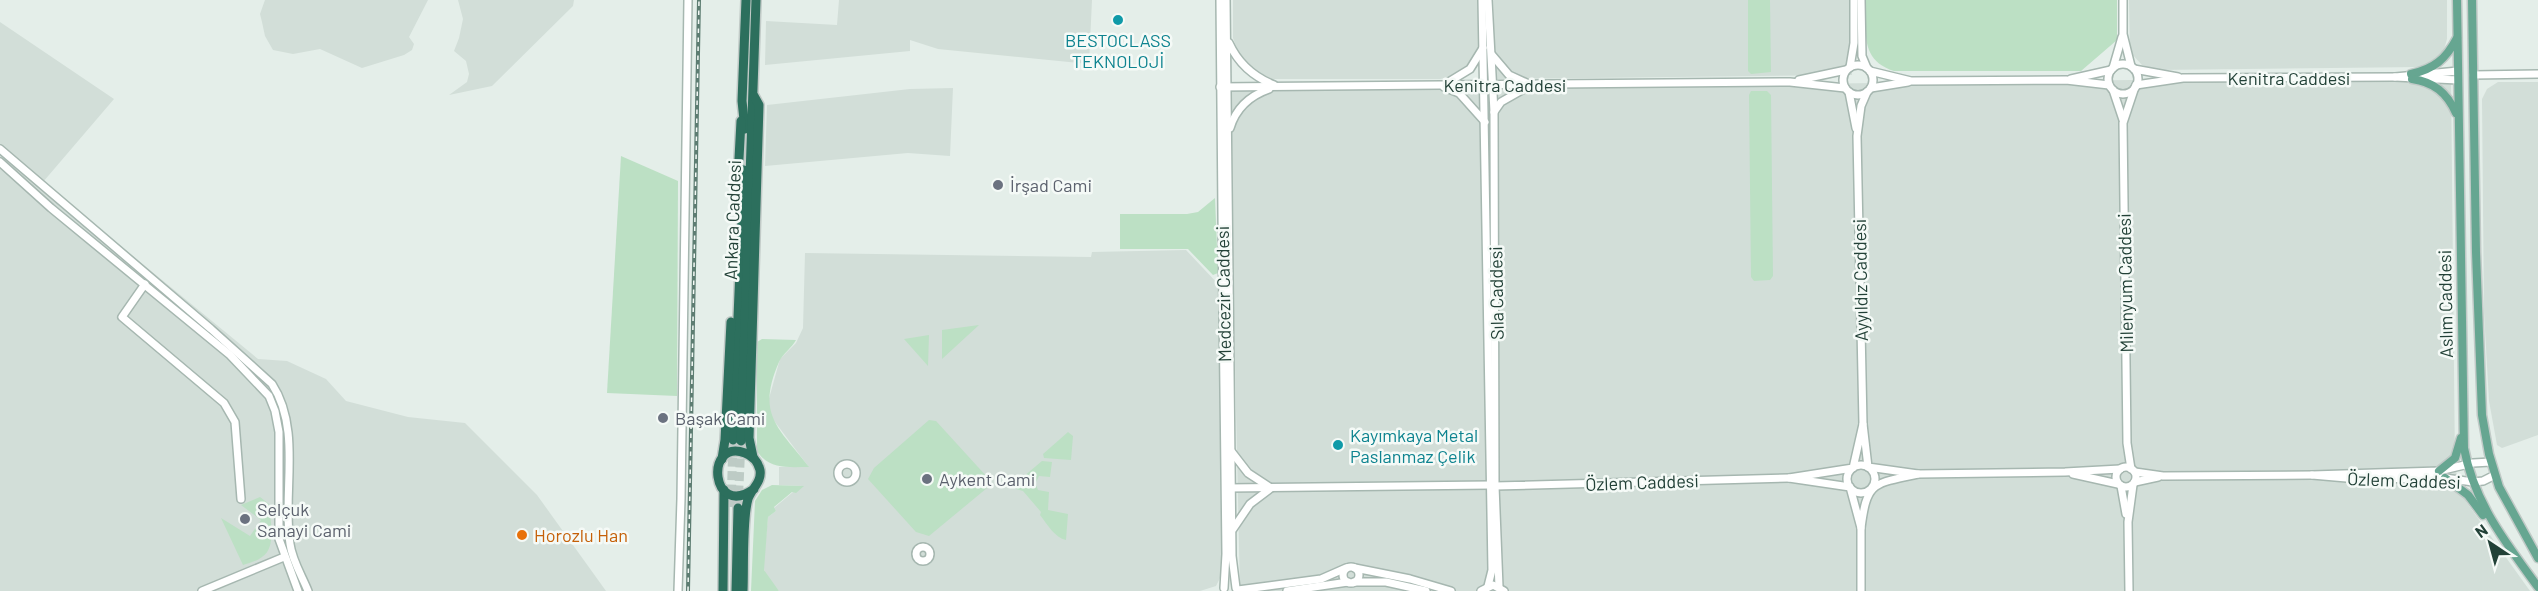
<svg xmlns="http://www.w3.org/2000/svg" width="2538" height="591" font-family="Barlow,sans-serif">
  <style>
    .built { fill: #d2ded8 }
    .green { fill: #bce0c4 }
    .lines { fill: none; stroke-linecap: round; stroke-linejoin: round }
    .highway-tunnel { stroke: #bdcbc5; stroke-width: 9; stroke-dasharray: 9 4.5; stroke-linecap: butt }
    .minor-casing { stroke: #a6b7b0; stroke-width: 10 }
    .major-casing { stroke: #c1cac7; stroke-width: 11 }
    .highway-casing { stroke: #c1cac7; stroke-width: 12 }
    .minor { stroke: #fff; stroke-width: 7 }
    .major { stroke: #66a691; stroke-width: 8 }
    .highway { stroke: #2c6f5d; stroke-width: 9 }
    .rail-casing { stroke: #5d7d72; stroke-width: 4 }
    .rail { stroke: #f5faf7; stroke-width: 1.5; stroke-dasharray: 4.5; stroke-linecap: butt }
    .culture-dot { fill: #0f9aa8; stroke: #f5faf7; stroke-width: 2 }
    .worship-dot { fill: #6b7280; stroke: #f5faf7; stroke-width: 2 }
    .food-dot { fill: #e8710a; stroke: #f5faf7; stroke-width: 2 }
    .labels { text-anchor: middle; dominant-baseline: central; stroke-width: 5; stroke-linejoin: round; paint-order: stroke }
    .culture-label { font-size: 18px; fill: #0d838f; stroke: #f5faf7 }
    .street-label { font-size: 18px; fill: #224137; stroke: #f5faf7 }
    .worship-label { font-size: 18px; fill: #5b616d; stroke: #f5faf7; text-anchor: start }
    .food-label { font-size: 18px; fill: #c56008; stroke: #f5faf7; text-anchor: start }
  </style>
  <rect width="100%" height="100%" fill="#e4eee9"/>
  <g class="built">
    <polygon points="265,0 428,0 409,37 414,44 412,50 404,55 362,68 320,49 293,54 273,50 265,36 262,22 260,14"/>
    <polygon points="458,0 574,0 573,6 492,86 449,95 467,82 469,74 466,61 454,51 459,38 463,19"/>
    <polygon points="839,0 1092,0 1089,64 938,49 910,40 910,51 765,65 766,21 837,25"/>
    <polygon points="1233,0 1479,0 1479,46 1465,68 1454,76 1440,79 1272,79 1254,70 1238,52 1233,38"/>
    <polygon points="1493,0 1851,0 1852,75 1496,79"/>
    <polygon points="2129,0 2447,0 2447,39 2443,53 2430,64 2421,67 2156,70 2142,65 2130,52"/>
    <polygon points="0,22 114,99 43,182 258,359 287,361 326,379 346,401 408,417 465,423 537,495 606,591 0,591"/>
    <polygon points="2451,76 2455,467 2461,491 2467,503 2530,591 1240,591 1229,91"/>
    <polygon points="2498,82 2538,82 2538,435 2502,448 2497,445 2489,401 2484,313 2482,99 2487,89"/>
    <polygon points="953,88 950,156 908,153 765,166 767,105 910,89"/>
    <polygon points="1186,250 1219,285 1222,574 1216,586 1200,591 779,591 766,576 763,566 768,517 776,511 774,508 793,492 803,486 779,485 779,467 808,466 772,418 768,402 780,359 796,343 803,328 805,253 1091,257 1092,252"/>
  </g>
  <g class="green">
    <polygon points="1748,0 1770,0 1771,72 1751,74 1748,71"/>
    <path d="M1866 0H2117V40L2081 71H1894C1859 60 1866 30 1866 0Z"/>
    <polygon points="1751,91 1767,91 1771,95 1773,276 1770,280 1754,281 1751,277 1749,95"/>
    <polygon points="621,156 678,181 677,396 607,393"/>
    <polygon points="1215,198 1218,273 1213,275 1188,249 1120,249 1120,214 1187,214 1198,212"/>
    <polygon points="979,325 942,359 942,330"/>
    <polygon points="929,335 928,366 904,339"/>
    <path d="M762 339 796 340C792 348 783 353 779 362 756 415 778 427 809 467 789 467 769 470 757 451V342Z"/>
    <polygon points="929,420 936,421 988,478 987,488 929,536 916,532 868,479 874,468"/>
    <polygon points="1068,432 1073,436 1071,460 1044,458 1043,454"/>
    <polygon points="1042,461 1052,462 1050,477 1039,476 1036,482 1016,480 1019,476 1023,477"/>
    <path d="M1017 482 1036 485 1038 490 1049 492 1048 510 1068 514 1066 540C1055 538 1047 524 1040 515L1041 512 1023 491 1016 489 1014 485Z"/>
    <polygon points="772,485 804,486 796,493 792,492 774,507 776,511 768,517 764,570 779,591 751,591 755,501 762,490"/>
    <path d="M260 497 269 504C270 519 277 548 262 557 257 561 249 563 243 565L221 518 250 536 261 520 241 505Z"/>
  </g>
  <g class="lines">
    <g class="highway-tunnel">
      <polyline points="731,507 733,440"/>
      <polyline points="738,508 741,441"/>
    </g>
    <defs>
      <g id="minor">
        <path d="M1220 0C1221 185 1224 369 1226 554L1224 588"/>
        <polyline points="1226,0 1232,556 1236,588"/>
        <polyline points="1482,0 1492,570 1488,586"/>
        <polyline points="1488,0 1494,112 1495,486 1499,587"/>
        <polyline points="1861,0 1862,56 1867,68"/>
        <polyline points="2123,0 2123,34 2131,66"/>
        <path d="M1229 43C1238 63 1254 77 1274 85"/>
        <polyline points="1492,55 1509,75 1531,85 1501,102 1494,112"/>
        <circle cx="2123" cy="79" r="15"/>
        <circle cx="1858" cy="80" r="15"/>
        <polyline points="1850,67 1854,43 1854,0"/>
        <polyline points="2113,68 2122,37"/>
        <polyline points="2134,69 2178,77"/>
        <polyline points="1870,71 1911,81 2066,80 2109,85"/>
        <polyline points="2458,71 2395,77 2458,80"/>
        <polyline points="2473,75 2538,74"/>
        <polyline points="2071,79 2111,70"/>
        <polyline points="1799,80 1846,70"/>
        <polyline points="1447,83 1470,69 1483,48"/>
        <polyline points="2136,85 2183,78 2395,77"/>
        <polyline points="1220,87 1790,82 1845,88"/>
        <polyline points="1444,87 1459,93 1485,122"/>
        <polyline points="1871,88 1908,82"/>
        <polyline points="2113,90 2123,120"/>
        <polyline points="1849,92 1856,128"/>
        <path d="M1230 128C1236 108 1249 96 1269 89"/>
        <path d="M0 149 211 329 272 384C302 430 282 493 290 544 292 560 302 576 308 591"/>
        <polyline points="0,162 51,208 230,355 269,396 275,411 279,432 279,539 298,591"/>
        <polyline points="145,284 122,317 224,403 235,422 241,499"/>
        <path d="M1863 424 1868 467 1918 474C1873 484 1867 481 1861 528L1850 487 1789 478 1853 468Z"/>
        <polyline points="1863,424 1857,136 1861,106 1867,92"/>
        <polyline points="1231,451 1248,473 1271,488 1250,504 1233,529"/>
        <polyline points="2491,462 2473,463 2439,471 2312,475 2358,479 2445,478 2473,482 2483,481 2495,475"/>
        <circle cx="847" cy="473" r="9"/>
        <circle cx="1861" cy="479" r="14"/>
        <circle cx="2126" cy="477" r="10"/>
        <polyline points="2131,469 2127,443 2123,123 2135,87"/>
        <polyline points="2135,472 2163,476 2312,475"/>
        <polyline points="1918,474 2065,472 2120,469"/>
        <polyline points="2073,474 2118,484"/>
        <polyline points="2135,482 2158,477"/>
        <polyline points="1495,486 1789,478"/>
        <polyline points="2121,486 2126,514"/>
        <polyline points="1228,488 1490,485"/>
        <circle cx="923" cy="554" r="7"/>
        <circle cx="1351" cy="575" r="8"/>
        <polyline points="1355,568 1410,579 1451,591"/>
        <polyline points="1354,582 1386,582 1426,591"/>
        <polyline points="1238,590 1321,579 1346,568"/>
        <polyline points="202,591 284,557"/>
        <polyline points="678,591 681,499 688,0"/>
        <polyline points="1287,591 1348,582"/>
        <polyline points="1481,591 1493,585 1504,591"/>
        <polyline points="1861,591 1861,528"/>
        <polyline points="2129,591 2128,522 2133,485"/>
      </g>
      <g id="major">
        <path d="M2457 0 2464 448C2474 503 2506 543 2538 587"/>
        <polyline points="2472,0 2476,252 2482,415 2489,454 2499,487 2538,558"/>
        <path d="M2411 74C2434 69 2446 59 2457 38"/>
        <path d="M2412 79C2434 82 2447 93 2456 113"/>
        <polyline points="2439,471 2455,458 2461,438"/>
        <polyline points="2445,478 2468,495 2483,515"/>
      </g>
      <g id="highway">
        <polyline points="745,129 742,101 746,0"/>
        <polyline points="738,177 741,121"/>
        <polyline points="733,440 744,170"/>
        <polyline points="741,441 756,0"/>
        <polyline points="753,457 749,438 759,105 754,96"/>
        <polyline points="722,459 725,440 731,322"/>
        <polyline points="723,591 724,490"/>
        <polyline points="736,591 738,508"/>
        <path d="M743 591C744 568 742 519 748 499 752 488 762 482 760 470 758 462 753 456 745 453 704 438 711 520 754 489"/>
      </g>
    </defs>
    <use href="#minor" class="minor-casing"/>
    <use href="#major" class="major-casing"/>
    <use href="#highway" class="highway-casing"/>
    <use href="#minor" class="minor"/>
    <use href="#major" class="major"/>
    <use href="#highway" class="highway"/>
    <defs>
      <polyline id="rail" points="688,591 699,0"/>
    </defs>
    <use href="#rail" class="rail-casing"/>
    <use href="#rail" class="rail"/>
  </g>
  <g class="culture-dot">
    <circle cx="1118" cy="20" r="6"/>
    <circle cx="1338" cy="445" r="6"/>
  </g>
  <g class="worship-dot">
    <circle cx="998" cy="185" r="6"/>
    <circle cx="663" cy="418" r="6"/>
    <circle cx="927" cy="479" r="6"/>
    <circle cx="245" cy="519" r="6"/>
  </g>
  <circle class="food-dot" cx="522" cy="535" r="6"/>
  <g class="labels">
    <g class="culture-label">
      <text x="1118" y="40">BESTOCLASS<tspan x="1118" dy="21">TEKNOLOJİ</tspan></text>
      <text x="1350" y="435" text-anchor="start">Kayımkaya Metal<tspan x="1350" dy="21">Paslanmaz Çelik</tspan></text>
    </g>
    <g class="street-label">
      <text x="2289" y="78">Kenitra Caddesi</text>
      <text x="1505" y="85">Kenitra Caddesi</text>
      <text transform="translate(732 220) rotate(-88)">Ankara Caddesi</text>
      <text transform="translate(1860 280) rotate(-91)">Ayyıldız Caddesi</text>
      <text transform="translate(2125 283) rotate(-91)">Milenyum Caddesi</text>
      <text transform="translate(1496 293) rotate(-91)">Sıla Caddesi</text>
      <text transform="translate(1223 294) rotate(-91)">Medcezir Caddesi</text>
      <text transform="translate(2445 304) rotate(-91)">Aslım Caddesi</text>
      <text transform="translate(2404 480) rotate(2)">Özlem Caddesi</text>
      <text transform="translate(1642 482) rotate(-2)">Özlem Caddesi</text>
    </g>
    <g class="worship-label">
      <text x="1010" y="185">İrşad Cami</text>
      <text x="675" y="418">Başak Cami</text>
      <text x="939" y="479">Aykent Cami</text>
      <text x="257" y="509">Selçuk<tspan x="257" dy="21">Sanayi Cami</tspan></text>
    </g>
    <g class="food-label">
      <text x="534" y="535">Horozlu Han</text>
    </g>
  </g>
  <g transform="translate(2490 543) rotate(324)" stroke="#f5faf7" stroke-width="4.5" paint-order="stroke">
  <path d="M0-4.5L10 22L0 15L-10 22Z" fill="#224137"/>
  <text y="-9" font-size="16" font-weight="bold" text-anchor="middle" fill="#224137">N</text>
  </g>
</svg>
